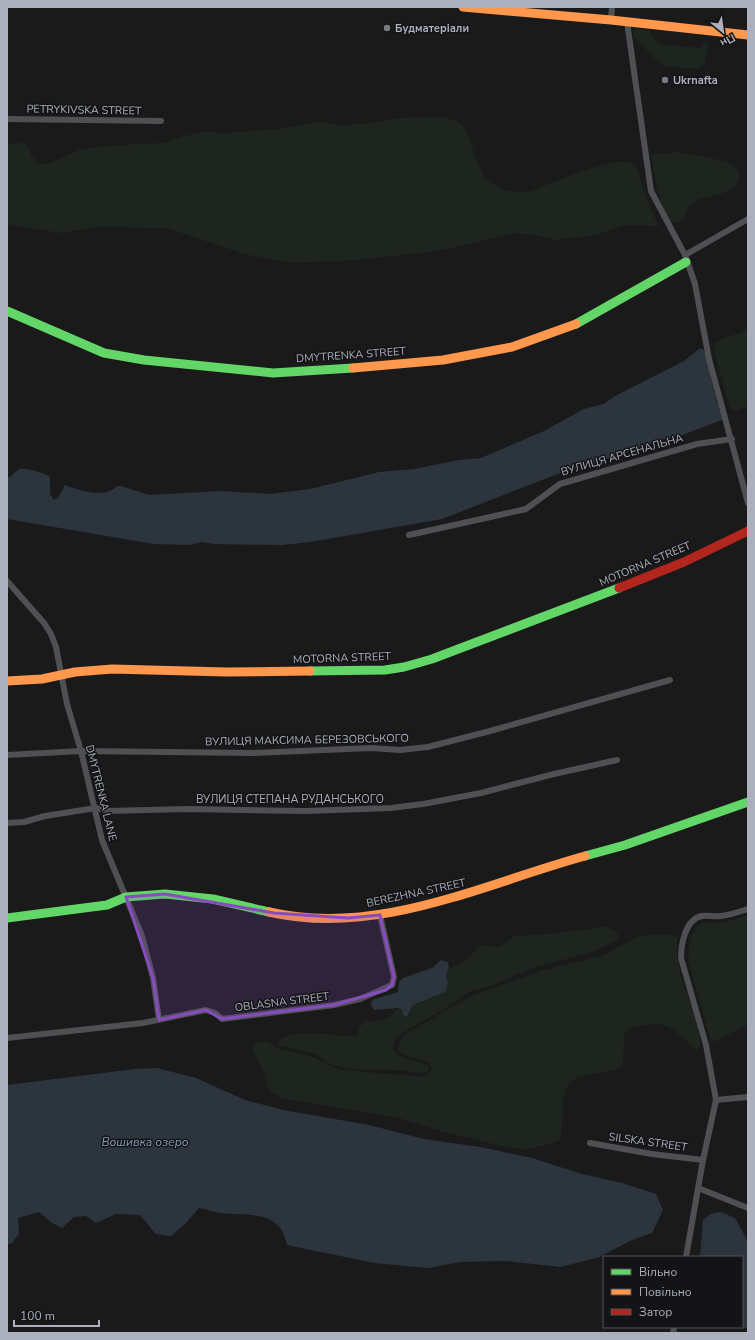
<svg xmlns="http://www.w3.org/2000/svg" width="755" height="1340" font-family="'Nunito Sans',sans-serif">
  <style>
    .green { fill: #1e251f }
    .water { fill: #2c353e }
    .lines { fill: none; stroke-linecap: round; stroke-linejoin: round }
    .street { stroke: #4e5054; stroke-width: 6 }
    .fast { stroke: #63d668; stroke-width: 9 }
    .slow { stroke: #ff974d; stroke-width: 9 }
    .jam { stroke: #b3261e; stroke-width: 9 }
    .marked { fill: #874dbe; fill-opacity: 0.2; stroke: #874dbe; stroke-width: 3; stroke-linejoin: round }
    .poi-dot { fill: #787c84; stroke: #141417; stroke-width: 1.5 }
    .labels { text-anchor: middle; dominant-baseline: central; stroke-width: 3; stroke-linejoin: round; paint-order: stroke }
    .poi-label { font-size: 11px; font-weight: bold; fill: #abb0bc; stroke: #141417; text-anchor: start }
    .street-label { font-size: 11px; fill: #abb0bc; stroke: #141417 }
    .water-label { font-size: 12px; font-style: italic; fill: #819db8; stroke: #141417 }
  </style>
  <rect width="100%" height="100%" fill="#1a1a1b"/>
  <g class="green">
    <polygon points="636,28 650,31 658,44 700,48 706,40 708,45 705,64 697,69 664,66 658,62 633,35 634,30"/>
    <path d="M442 117C447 119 455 120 459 123 477 138 470 174 500 188 509 192 521 193 530 191 548 186 619 151 634 165 638 168 639 174 640 178 645 196 651 210 659 226L625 225 596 235 555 240 536 235 515 233 438 251 355 260 293 263 244 254 166 228 95 227 61 233 7 224V144L25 143 33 158 40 163 48 164 79 150 117 145 163 143 184 136 205 132 227 133 286 128 320 121 337 125 363 124 402 118Z"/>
    <path d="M678 152 711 158 729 163 738 170 740 176C734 199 705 193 691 204 684 211 686 223 674 223 661 215 652 170 652 155L654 154Z"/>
    <path d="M748 330V406L735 411 731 410C724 388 717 366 714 344L724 338Z"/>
    <polygon points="748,915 748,1024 716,1041 711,1041 688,961 690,940 696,927 703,923 727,922"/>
    <path d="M606 926 616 932 619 937V939L593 952 535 967 491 986 470 991 451 1005 399 1035C377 1060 421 1057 429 1068L426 1072C414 1074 405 1070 393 1070 372 1069 348 1072 328 1063 325 1062 322 1058 318 1056 307 1050 292 1049 279 1046L278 1044C287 1024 340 1038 357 1036L359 1028 366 1020 372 1022 387 1019 399 1008 409 1015 413 1005 445 992 448 984 446 974 449 969 468 959 478 947 486 945 498 948 515 936 552 934Z"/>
    <path d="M668 934 678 938C671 978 701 1010 700 1047L697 1049 695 1048C675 1033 671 1020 643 1025 635 1026 629 1027 624 1034L623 1065 615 1070 578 1077 570 1082 566 1089 563 1101 561 1139 553 1143 526 1149 510 1148 433 1129 399 1118 282 1098C263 1089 269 1087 263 1070 261 1063 256 1056 251 1050L255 1044C269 1037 269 1045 280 1049 289 1052 298 1052 307 1055 320 1059 329 1067 342 1070L425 1077 432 1069C428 1055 406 1061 398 1050L400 1040 412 1030 471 996 543 970 602 956 639 936Z"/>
  </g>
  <g class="water">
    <path d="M699 349H703L705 353 717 402 722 416V420L677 437 659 440 623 454 560 473 442 519 311 542 281 545 214 544 202 542 189 545 154 544 7 519V477H10C13 475 16 470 20 469 29 468 43 473 50 477V494L54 500 58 498 65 485C80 491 105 499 117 486H121L149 495 221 491 270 494 310 489 379 472 414 469 459 460 481 458 544 431 584 409 604 404 615 396 684 361Z"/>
    <polygon points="441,960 448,962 449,969 446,974 448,984 445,992 413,1005 407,1017 403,1015 402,1010 399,1008 374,1010 370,1003 374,999 398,992 399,982 403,978 432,968"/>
    <path d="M157 1068 196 1078 245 1100 283 1110 369 1125 424 1139 480 1147 532 1158 582 1174 622 1183 656 1194 663 1210 652 1233 632 1240 599 1257 561 1267 506 1261 460 1262 428 1268 374 1263 287 1245C281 1209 246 1216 220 1213 213 1212 206 1209 199 1208L185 1224 171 1236 156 1234 140 1215 116 1214 96 1223 86 1216 74 1217 62 1228 52 1223 39 1212 18 1218 19 1234 11 1244 7 1243V1085L135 1069Z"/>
    <polygon points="721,1212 735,1218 748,1242 748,1328 731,1327 742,1327 742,1257 700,1257 703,1220 711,1214"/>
  </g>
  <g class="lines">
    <g class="street">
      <polyline points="611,20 612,7"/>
      <polyline points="627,22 651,191 685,255 695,284 709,359 748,503"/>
      <polyline points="7,119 161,121"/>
      <polyline points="685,255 748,219"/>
      <polyline points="409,535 526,509 560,484 697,444 732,439"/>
      <polyline points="7,581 44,623 51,634 56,647 67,704 81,751 102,840 142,936 153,978 159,1020"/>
      <polyline points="7,755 81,751 252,753 371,748 400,750 428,747 490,731 670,680"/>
      <polyline points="7,823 24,822 45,816 96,808 107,811 187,809 306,811 391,808 423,804 481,793 554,774 617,760"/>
      <polyline points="7,1038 143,1023 206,1010 215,1013 222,1019 334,1005 360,999 392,985 394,977 380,915"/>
      <polyline points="716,1100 748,1097"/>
      <polyline points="590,1143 652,1154 703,1160"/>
      <polyline points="698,1188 748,1208"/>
      <path d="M686 1257 703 1160 716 1100 706 1045 681 958C681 945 685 919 702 916 708 915 715 917 721 916 730 915 739 912 748 909"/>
      <polyline points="673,1333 674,1327"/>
    </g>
    <g class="fast">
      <polyline points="7,311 104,353 144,360 273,373 353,368"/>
      <polyline points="576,324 686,262"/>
      <polyline points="310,671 385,670 404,667 432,659 619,588"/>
      <polyline points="585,856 625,845 748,802"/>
      <polyline points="7,918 107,905 126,897 165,894 213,899 269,912"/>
    </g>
    <g class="slow">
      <polyline points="463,7 611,20 748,35"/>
      <polyline points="353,368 443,360 512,347 576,324"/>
      <polyline points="7,681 42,679 75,672 112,669 226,672 310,671"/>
      <path d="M269 912C378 937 483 884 585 856"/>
    </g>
    <polyline class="jam" points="619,588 684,562 748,531"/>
  </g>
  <path class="marked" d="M165 894 274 913 348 918 380 915 394 977 392 985 386 990 334 1005 222 1019 206 1010 159 1020 153 978 126 897Z"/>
  <g class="poi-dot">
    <circle cx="387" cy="28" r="4"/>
    <circle cx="665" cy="80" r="4"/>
  </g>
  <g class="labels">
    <g class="poi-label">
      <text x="395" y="28">Будматеріали</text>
      <text x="673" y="80">Ukrnafta</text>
    </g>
    <g class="street-label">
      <text transform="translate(84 110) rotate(1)">PETRYKIVSKA STREET</text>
      <text transform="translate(351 355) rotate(-4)">DMYTRENKA STREET</text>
      <text transform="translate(622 455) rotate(-16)">ВУЛИЦЯ АРСЕНАЛЬНА</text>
      <text transform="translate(645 564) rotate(-23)">MOTORNA STREET</text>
      <text transform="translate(342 658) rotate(-2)">MOTORNA STREET</text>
      <text transform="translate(307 740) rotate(-1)">ВУЛИЦЯ МАКСИМА БЕРЕЗОВСЬКОГО</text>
      <text transform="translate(101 793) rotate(76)">DMYTRENKA LANE</text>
      <text x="290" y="799">ВУЛИЦЯ СТЕПАНА РУДАНСЬКОГО</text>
      <text transform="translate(416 893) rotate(-12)">BEREZHNA STREET</text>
      <text transform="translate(282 1002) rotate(-7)">OBLASNA STREET</text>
      <text transform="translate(648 1142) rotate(8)">SILSKA STREET</text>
    </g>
    <g class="water-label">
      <text x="145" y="1142">Вошивка озеро</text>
    </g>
  </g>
  <rect width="755" height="1340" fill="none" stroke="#abb0bc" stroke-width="16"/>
  <rect x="603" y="1256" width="140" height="72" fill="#141417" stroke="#505259"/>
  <rect x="611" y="1269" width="20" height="6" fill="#63d668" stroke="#505259"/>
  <text x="639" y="1276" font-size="12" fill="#abb0bc">Вільно</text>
  <rect x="611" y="1289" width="20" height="6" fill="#ff974d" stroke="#505259"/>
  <text x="639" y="1296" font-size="12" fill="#abb0bc">Повільно</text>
  <rect x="611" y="1309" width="20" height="6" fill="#b3261e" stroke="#505259"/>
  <text x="639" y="1316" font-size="12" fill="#abb0bc">Затор</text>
  <g transform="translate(723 32) rotate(151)" stroke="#141417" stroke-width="3" paint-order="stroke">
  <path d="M0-3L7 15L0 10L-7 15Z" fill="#abb0bc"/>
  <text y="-6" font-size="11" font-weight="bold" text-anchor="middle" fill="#abb0bc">Пн</text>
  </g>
  <path d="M14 1320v6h85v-6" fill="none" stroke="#abb0bc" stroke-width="2"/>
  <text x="20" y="1320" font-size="12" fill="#abb0bc" stroke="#141417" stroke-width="3" paint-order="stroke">100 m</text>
</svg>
